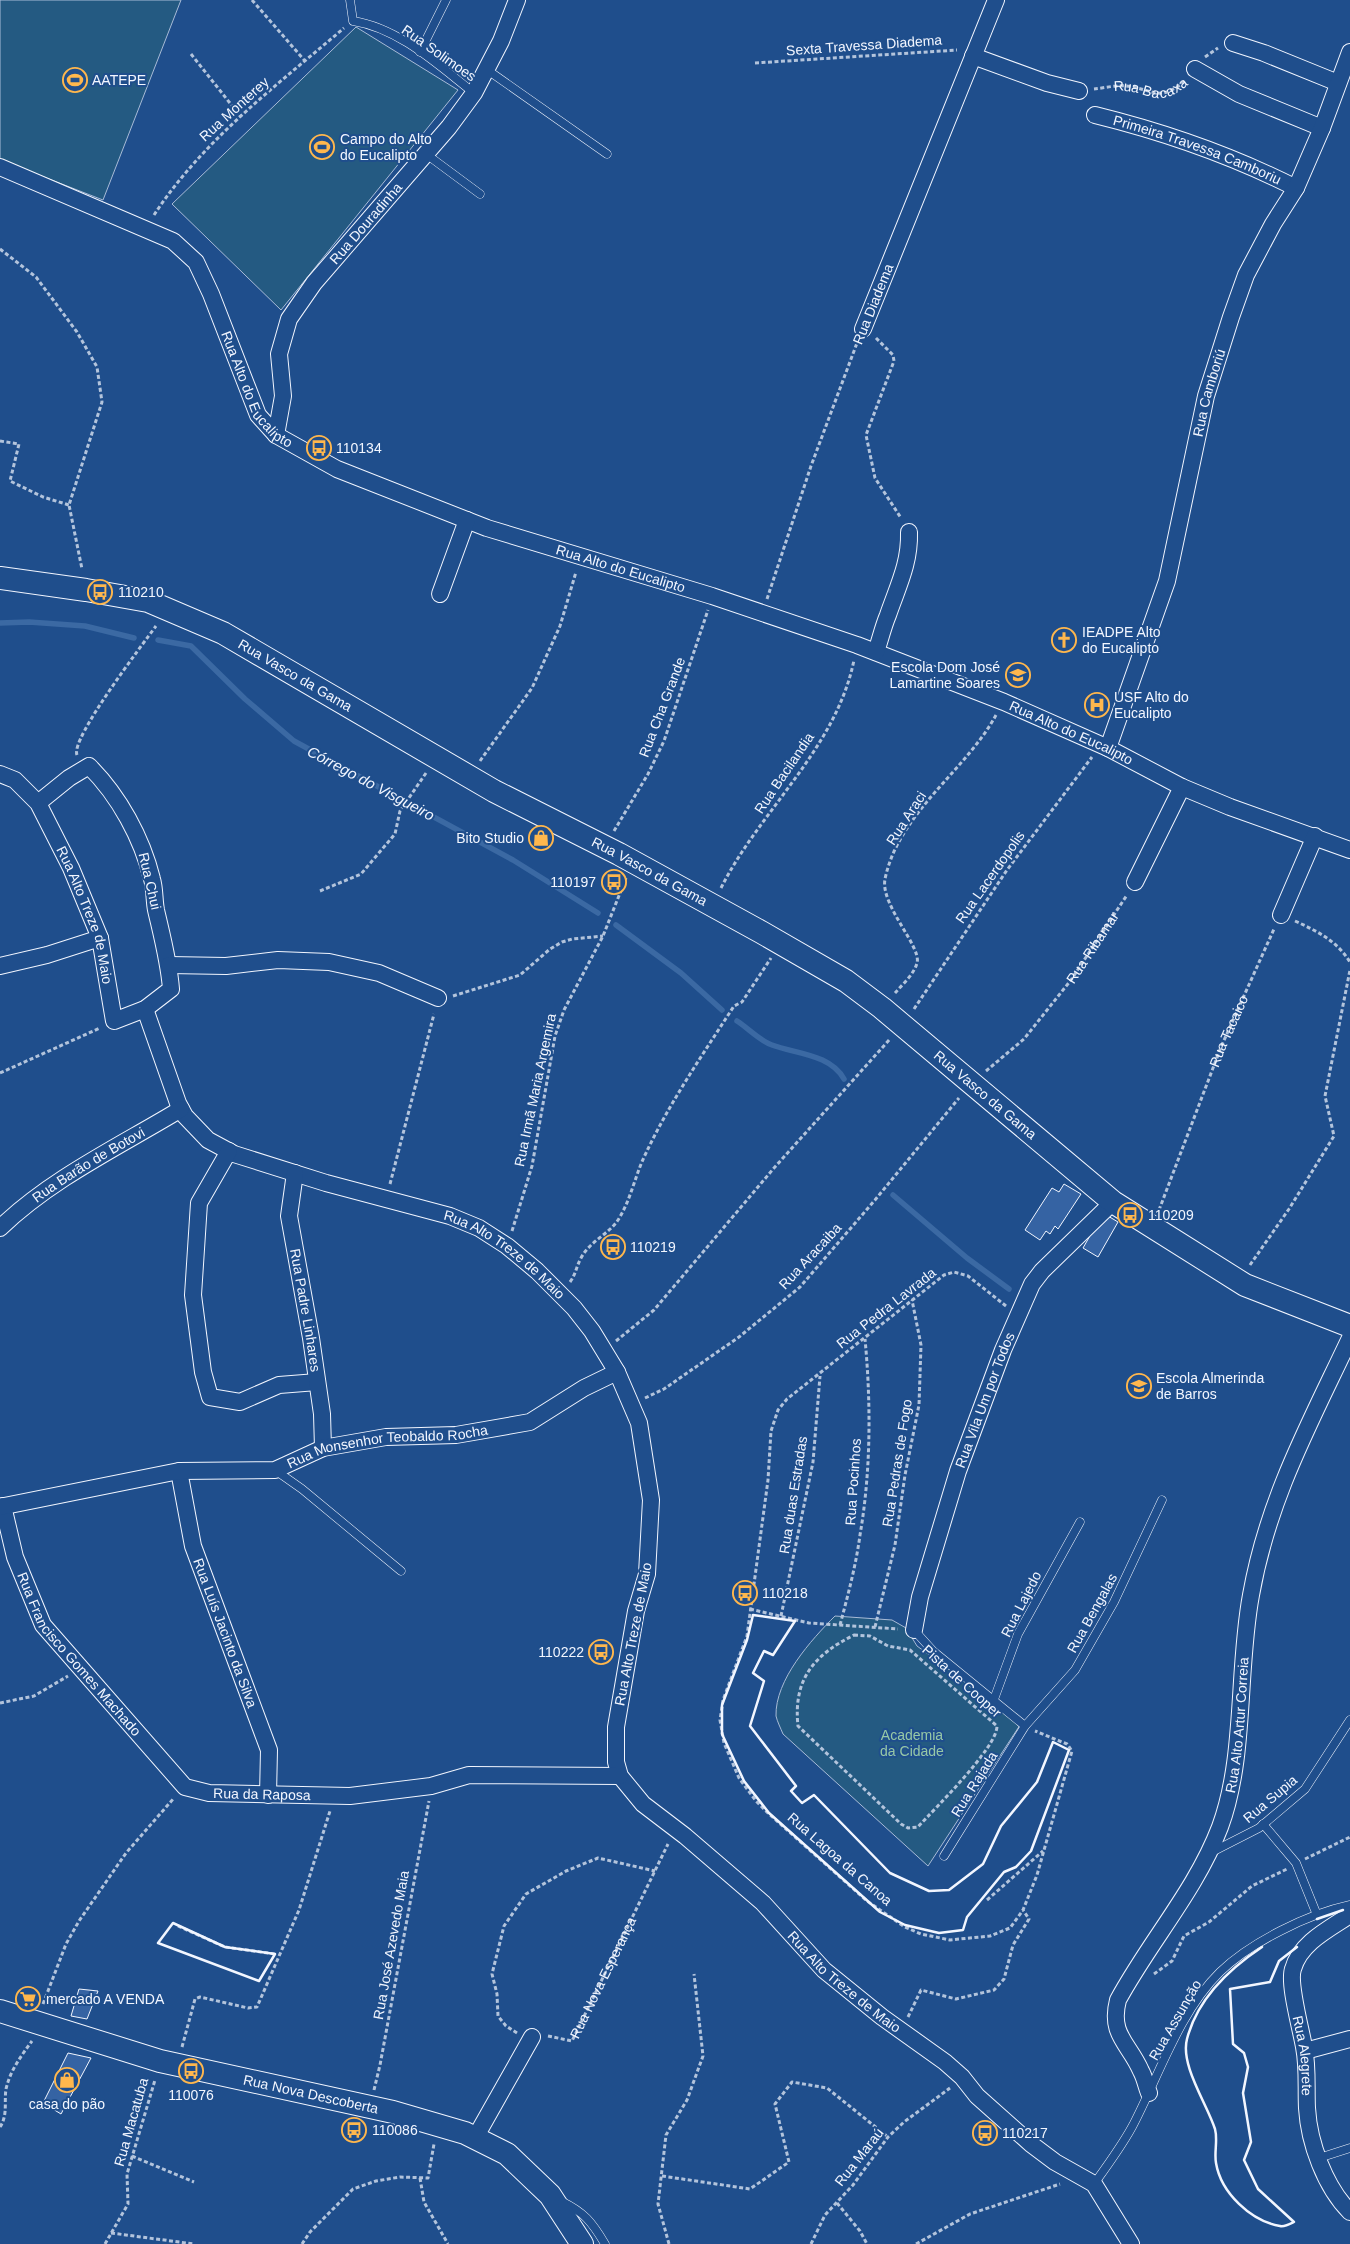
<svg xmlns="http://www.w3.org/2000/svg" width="1350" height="2244" font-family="Helvetica,sans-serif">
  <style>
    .green { fill: #245a82; stroke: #a8bbd7 }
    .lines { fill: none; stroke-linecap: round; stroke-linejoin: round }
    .stream { stroke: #3b69a3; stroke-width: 5.5 }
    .building { fill: #3563a3; stroke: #f2f6ff }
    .service-casing { stroke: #f2f6ff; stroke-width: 9 }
    .minor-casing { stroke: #f2f6ff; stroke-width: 18 }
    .secondary-casing { stroke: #f2f6ff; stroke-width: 24 }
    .path { stroke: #b3c4dc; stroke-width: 3; stroke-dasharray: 4 2.5; stroke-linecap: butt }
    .service { stroke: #1f4e8c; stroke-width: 8 }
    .minor { stroke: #1f4e8c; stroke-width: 16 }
    .secondary { stroke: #1f4e8c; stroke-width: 22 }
    .wall { stroke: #f2f6ff; stroke-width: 2.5 }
    .labels { text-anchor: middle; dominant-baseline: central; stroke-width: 4; stroke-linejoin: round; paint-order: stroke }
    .street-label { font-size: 14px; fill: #f2f6ff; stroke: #1f4e8c }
    .poi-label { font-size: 14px; fill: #f2f6ff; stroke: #1f4e8c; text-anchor: start }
    .park-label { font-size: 14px; fill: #97c8a6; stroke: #1f4e8c }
    .water-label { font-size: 15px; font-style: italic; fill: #f2f6ff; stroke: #1f4e8c }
  </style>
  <rect width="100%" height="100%" fill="#1f4e8c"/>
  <g class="green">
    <polygon points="0,0 181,0 103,200 0,160"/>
    <polygon points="356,27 458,90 281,310 172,204"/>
    <path d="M835 1616 892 1620 906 1628 917 1646 1022 1722 928 1866 783 1734C781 1729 777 1721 776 1716 775 1680 811 1640 835 1616Z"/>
  </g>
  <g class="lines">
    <g class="stream">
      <polyline points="0,623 29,622 85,626 134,638"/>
      <polyline points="158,640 191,646 245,699 294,741 513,860 598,913"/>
      <polyline points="616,925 681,973 722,1010"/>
      <path d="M737 1021C748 1028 760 1041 772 1045 796 1054 830 1054 844 1079"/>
      <polyline points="893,1195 967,1258 1009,1289"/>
    </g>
  </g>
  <g class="building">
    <polygon points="1064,1184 1081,1194 1058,1229 1055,1226 1050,1234 1046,1231 1040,1240 1025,1230 1052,1188 1059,1192"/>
    <polygon points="1103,1213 1118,1222 1098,1257 1083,1248"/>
    <polygon points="79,1989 98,1991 87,2019 71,2016"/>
    <polygon points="21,1992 38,1994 31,2007 19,2003"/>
    <polygon points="68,2053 91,2058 61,2114 43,2103"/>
  </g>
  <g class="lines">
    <defs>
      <g id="service">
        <path d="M350 0 353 21C399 28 438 65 474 93"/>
        <polyline points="420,52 446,0"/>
        <polyline points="486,69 607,154"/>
        <polyline points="426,154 480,194"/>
        <polyline points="275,1470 302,1489 401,1571"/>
        <polyline points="914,1630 933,1651 1025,1726"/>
        <polyline points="993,1702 1018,1634 1080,1522"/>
        <polyline points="1263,1824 1296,1863 1317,1915"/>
        <polyline points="1212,1852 1259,1828 1305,1789 1350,1720"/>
        <polyline points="944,1856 1025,1726 1075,1670 1114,1602 1162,1500"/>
        <polyline points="1319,2158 1350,2148"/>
        <path d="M1094 2184C1107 2166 1121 2147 1132 2127 1158 2078 1179 2012 1220 1972 1251 1942 1308 1914 1350 1905"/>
        <path d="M561 2201C584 2212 592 2222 605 2244"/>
      </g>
      <g id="minor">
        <polyline points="1233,43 1264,53 1338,83"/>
        <polyline points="973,56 1047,83 1079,91"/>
        <polyline points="1195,69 1239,94 1322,128"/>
        <path id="s5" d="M1095 115C1164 132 1233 156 1296 188"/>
        <path id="s6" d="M0 167 173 241 196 262 211 294 258 415 276 435 337 469 487 528 712 596 857 645 1004 702 1108 748 1182 787 1230 807 1350 850"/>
        <polyline points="863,329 996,0"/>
        <path id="s7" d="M276 435 283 396 279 354 289 319 314 283 449 127 474 93 501 41 517 0"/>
        <polyline points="440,594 467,520"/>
        <path d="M876 652C880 640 883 627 888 615 898 586 910 563 909 532"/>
        <path id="s8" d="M1108 748 1167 581 1206 396 1231 317 1246 275 1273 224 1296 188 1322 128 1350 52"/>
        <path id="s9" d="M0 774 15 780 38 803 71 868 100 938 114 1021 145 1009 171 989C169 962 162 936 156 910 154 900 155 889 152 879 142 838 119 796 89 766L69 778 38 803"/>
        <polyline points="1135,882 1182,787"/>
        <polyline points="1281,915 1315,836"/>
        <polyline points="169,965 226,966 278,960 329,962 379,973 438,998"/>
        <polyline points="0,966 47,955 100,938"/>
        <path id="s10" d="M145 1009 178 1103 185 1116 208 1140 234 1154 326 1183 450 1216 479 1228 507 1246 537 1271 574 1308 592 1331 617 1372 639 1423 651 1500 647 1574 636 1611 616 1727V1762L620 1776 643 1804 685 1836 763 1903 824 1970 882 2017 945 2062 962 2077 977 2096 1031 2144 1055 2162 1094 2184 1131 2244"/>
        <polyline points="229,1151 199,1203 193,1295 203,1372 210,1397 240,1402 279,1385 317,1382"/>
        <path id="s11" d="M295 1173 289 1216 311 1338 322 1414 323 1448"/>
        <path id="s12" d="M0 1228C52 1178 120 1146 181 1109"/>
        <path id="s13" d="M179 1471 193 1546 269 1750 268 1795"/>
        <path id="s14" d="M3 1506 15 1557 43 1625 185 1787 209 1793 350 1796 431 1786 469 1775 620 1776"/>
        <path id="s15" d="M0 1507 179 1471 275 1470 323 1448 386 1437 456 1435 530 1422 584 1388 617 1372"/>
        <path id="s16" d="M914 1630 920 1597 958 1471 1003 1350 1032 1284 1042 1271 1113 1202"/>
        <path id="s17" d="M1350 1915C1329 1929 1300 1943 1293 1969 1288 1983 1301 2029 1304 2047 1308 2067 1306 2088 1307 2108 1309 2143 1325 2187 1350 2212"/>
        <polyline points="1305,2051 1350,2039"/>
        <path id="s18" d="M1149 2093C1146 2086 1145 2078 1141 2071 1129 2043 1109 2035 1118 2000 1150 1941 1196 1890 1220 1827 1246 1757 1237 1669 1251 1595 1268 1499 1309 1425 1350 1338"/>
        <polyline points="475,2138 532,2037"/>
      </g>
      <g id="secondary">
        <path id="s19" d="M0 578 86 590 148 601 223 633 494 791 619 854 761 932 846 981 882 1008 1113 1202 1245 1285 1350 1326"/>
        <path id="s20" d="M0 2011 160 2061 393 2112 465 2133 507 2154 550 2195 582 2244"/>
      </g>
    </defs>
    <use href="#service" class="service-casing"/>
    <use href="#minor" class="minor-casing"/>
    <use href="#secondary" class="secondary-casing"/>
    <g class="path">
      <polyline points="252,0 305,61"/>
      <polyline points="191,54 241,117"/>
      <polyline points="1205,57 1218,48"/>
      <polyline points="755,63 957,50"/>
      <path id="s1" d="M1094 89C1104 88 1116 85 1126 86 1154 89 1158 103 1185 81"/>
      <path d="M154 215C203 140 276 86 344 28"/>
      <polyline points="0,249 36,277 77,332 97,367 102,402 69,505 82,569"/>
      <polyline points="876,338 893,355 894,361 866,435 875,478 901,518"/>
      <polyline points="0,441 19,444 10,481 43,497 69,505"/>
      <polyline points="767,599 811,466 857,343"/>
      <path d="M77 755C70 739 143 644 156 626"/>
      <polyline points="480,761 532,688 560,626 576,572"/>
      <polyline points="614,831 648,774 664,741 708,610"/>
      <path d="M721 888C760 810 836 749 854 660"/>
      <polyline points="320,891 361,874 395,834 400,811 426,773"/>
      <path d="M1295 921C1317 931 1337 941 1350 962"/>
      <path d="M895 993C903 984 914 974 917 963 922 947 880 905 885 879 899 812 965 772 996 715"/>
      <polyline points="453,996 520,975 550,949 562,942 572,939 603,936"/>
      <polyline points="914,1009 1007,870 1092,757"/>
      <path id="s2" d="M986 1071 1024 1039 1071 980 1127 895"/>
      <polyline points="0,1073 100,1028"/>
      <polyline points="390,1184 434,1014"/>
      <path id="s3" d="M1159 1210 1221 1047 1274 929"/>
      <polyline points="512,1231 532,1166 555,1036 564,1010 603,936 626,878"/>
      <polyline points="1250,1265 1289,1209 1334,1136 1325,1096 1350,970"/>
      <path d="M570 1282C576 1274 576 1267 581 1258 590 1241 609 1234 618 1220 631 1200 635 1175 646 1153 670 1102 703 1054 734 1006L742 1002 771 958"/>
      <polyline points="1006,1306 968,1276 954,1272 944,1275 787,1399 778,1410 771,1431 768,1480 747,1636 723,1700 720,1720 724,1743 739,1778 756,1801 768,1813 867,1901 905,1927 921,1934 950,1940 990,1936 1010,1928 1023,1910 1037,1875 1072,1751 1067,1744 1035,1731"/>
      <polyline points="616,1341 654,1310 774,1168 890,1039"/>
      <polyline points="645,1398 664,1389 739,1337 800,1287 875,1200 959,1098"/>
      <polyline points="750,1609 809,1623 898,1629"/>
      <polyline points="781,1616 813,1462 820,1376"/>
      <path d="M840 1625C848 1595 856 1565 860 1535 871 1471 871 1403 865 1339"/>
      <polyline points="875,1627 895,1545 905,1475 919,1405 921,1345 912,1300"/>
      <path d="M854 1635 870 1636 888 1646 910 1650 997 1726C997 1748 935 1808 918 1827L908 1828 901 1824 798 1726C793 1679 814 1655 854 1635Z"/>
      <polyline points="0,1703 34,1696 68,1676"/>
      <polyline points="1305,1859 1350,1837"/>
      <polyline points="987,1900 1043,1851"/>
      <polyline points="178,1926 225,1947 275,1954"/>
      <polyline points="1154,1974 1172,1961 1184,1936 1209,1922 1252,1886 1287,1869"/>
      <polyline points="43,2004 66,1944 79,1921 126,1853 174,1798"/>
      <polyline points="908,2017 921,1990 956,1999 994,1990 1004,1979 1013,1945 1029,1919 1023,1910"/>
      <polyline points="517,2033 506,2026 498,2016 497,1994 492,1974 504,1926 526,1894 566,1871 598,1858 655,1871"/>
      <path id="s4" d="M548 2036 572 2041 668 1844"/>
      <polyline points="182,2047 195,1999 200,1997 248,2008 257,2007 299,1910 330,1811"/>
      <polyline points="374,2090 380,2065 429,1801"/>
      <path d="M0 2127C8 2115 4 2102 6 2089 10 2071 21 2056 32 2041"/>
      <polyline points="132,2156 194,2182"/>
      <polyline points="662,2176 750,2189 789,2162 775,2104 792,2082 827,2088 888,2137"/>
      <polyline points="420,2178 424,2202 448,2244"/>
      <polyline points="837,2203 860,2231 867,2244"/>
      <polyline points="111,2233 194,2244"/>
      <polyline points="105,2244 128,2204 127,2174 155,2080"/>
      <polyline points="302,2244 310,2232 353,2189 376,2181 400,2177 428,2178 434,2144"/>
      <polyline points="669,2244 658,2204 666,2135 687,2100 703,2056 694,1974"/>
      <polyline points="811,2244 825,2215 853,2185 888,2137 904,2122 950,2088"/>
      <polyline points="916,2244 970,2214 1060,2184"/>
    </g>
    <use href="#service" class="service"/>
    <use href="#minor" class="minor"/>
    <use href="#secondary" class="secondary"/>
    <g class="wall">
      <polygon points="753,1615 795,1621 773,1655 764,1651 753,1673 764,1681 750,1726 796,1786 791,1791 802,1803 814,1795 890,1873 929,1891 949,1890 983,1864 1001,1826 1037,1782 1053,1742 1069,1750 1031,1851 1016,1867 1004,1872 967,1917 963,1930 939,1933 905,1925 880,1912 769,1813 744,1781 722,1734 722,1705 747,1640"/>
      <polyline points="1317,1919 1343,1910"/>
      <polygon points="173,1923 225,1947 275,1954 259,1981 158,1943"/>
      <path d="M1262 1947C1229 1969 1197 2000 1187 2039 1180 2065 1207 2104 1215 2129 1218 2140 1214 2152 1216 2163 1221 2193 1251 2221 1280 2226 1285 2227 1290 2224 1294 2222L1258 2189 1244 2160 1251 2142 1243 2093 1248 2067 1244 2053 1233 2044 1230 1989 1270 1982 1279 1961 1297 1947"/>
    </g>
  </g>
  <defs>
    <symbol id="stadium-ring" viewBox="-11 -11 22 22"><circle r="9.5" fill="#1f4e8c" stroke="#ffb74d" stroke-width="1.5"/><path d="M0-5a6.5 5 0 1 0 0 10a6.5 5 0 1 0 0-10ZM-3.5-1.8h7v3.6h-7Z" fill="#ffb74d"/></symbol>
    <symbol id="bus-ring" viewBox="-11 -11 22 22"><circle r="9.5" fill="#1f4e8c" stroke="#ffb74d" stroke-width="1.5"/><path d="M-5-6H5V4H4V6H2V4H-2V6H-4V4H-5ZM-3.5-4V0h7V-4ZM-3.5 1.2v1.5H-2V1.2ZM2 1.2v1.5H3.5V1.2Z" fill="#ffb74d"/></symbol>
    <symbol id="church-ring" viewBox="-11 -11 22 22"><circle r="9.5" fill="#1f4e8c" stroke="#ffb74d" stroke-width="1.5"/><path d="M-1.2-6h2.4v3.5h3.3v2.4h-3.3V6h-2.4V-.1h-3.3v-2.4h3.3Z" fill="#ffb74d"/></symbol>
    <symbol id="school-ring" viewBox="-11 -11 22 22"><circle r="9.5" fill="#1f4e8c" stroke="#ffb74d" stroke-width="1.5"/><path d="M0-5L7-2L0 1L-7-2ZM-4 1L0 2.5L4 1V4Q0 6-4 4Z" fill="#ffb74d"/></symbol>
    <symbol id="hospital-ring" viewBox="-11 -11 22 22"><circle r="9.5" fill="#1f4e8c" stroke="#ffb74d" stroke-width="1.5"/><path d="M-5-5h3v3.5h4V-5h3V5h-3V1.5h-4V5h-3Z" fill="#ffb74d"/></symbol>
    <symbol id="shop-ring" viewBox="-11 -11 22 22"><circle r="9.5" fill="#1f4e8c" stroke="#ffb74d" stroke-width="1.5"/><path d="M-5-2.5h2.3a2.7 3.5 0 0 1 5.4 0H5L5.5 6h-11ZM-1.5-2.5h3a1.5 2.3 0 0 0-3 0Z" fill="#ffb74d"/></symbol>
    <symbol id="supermarket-ring" viewBox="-11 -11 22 22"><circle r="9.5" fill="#1f4e8c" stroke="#ffb74d" stroke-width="1.5"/><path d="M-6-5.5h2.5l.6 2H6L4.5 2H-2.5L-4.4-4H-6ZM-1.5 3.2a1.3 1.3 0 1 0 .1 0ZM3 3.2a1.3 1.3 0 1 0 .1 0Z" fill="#ffb74d"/></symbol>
  </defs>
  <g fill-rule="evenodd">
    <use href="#stadium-ring" x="61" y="66" width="28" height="28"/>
    <use href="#stadium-ring" x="308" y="133" width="28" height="28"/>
    <use href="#bus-ring" x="305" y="434" width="28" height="28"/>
    <use href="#bus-ring" x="86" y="578" width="28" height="28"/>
    <use href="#church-ring" x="1050" y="626" width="28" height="28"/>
    <use href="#school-ring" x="1004" y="661" width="28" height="28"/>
    <use href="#hospital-ring" x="1083" y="691" width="28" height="28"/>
    <use href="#shop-ring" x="527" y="824" width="28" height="28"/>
    <use href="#bus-ring" x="600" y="868" width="28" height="28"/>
    <use href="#bus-ring" x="1116" y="1201" width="28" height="28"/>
    <use href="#bus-ring" x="599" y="1233" width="28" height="28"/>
    <use href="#school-ring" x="1125" y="1372" width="28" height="28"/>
    <use href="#bus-ring" x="731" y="1579" width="28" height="28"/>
    <use href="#bus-ring" x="587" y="1638" width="28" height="28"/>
    <use href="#supermarket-ring" x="14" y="1985" width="28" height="28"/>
    <use href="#bus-ring" x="177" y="2057" width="28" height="28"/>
    <use href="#shop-ring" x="53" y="2066" width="28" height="28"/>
    <use href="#bus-ring" x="340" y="2116" width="28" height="28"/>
    <use href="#bus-ring" x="971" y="2119" width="28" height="28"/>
  </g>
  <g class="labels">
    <g class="street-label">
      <text transform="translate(864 45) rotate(-4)">Sexta Travessa Diadema</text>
      <text transform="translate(439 53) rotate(35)">Rua Solimoes</text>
      <text stroke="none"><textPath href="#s1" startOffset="58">Rua Bacaxa</textPath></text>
      <text transform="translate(234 109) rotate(-42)">Rua Monterey</text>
      <text stroke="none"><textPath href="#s5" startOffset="108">Primeira Travessa Camboriu</textPath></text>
      <text stroke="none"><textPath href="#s7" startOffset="241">Rua Douradinha</textPath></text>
      <text transform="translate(873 304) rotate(-68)">Rua Diadema</text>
      <text stroke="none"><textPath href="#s6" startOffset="362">Rua Alto do Eucalipto</textPath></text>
      <text stroke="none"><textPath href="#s8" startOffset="370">Rua Camboriú</textPath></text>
      <text stroke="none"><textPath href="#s6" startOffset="782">Rua Alto do Eucalipto</textPath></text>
      <text stroke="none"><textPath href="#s19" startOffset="315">Rua Vasco da Gama</textPath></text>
      <text transform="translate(662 707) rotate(-69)">Rua Cha Grande</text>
      <text stroke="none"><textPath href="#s6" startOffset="1262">Rua Alto do Eucalipto</textPath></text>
      <text transform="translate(784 773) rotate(-56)">Rua Bacilandia</text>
      <text transform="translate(906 818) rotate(-57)">Rua Araci</text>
      <text stroke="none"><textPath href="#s19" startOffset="720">Rua Vasco da Gama</textPath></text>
      <text transform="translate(990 877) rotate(-55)">Rua Lacerdopolis</text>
      <text transform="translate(150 881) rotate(77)">Rua Chui</text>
      <text stroke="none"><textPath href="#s9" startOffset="171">Rua Alto Treze de Maio</textPath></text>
      <text stroke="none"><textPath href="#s2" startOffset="164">Rua Ribamar</textPath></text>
      <text stroke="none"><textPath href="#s3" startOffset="192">Rua Tacaico</textPath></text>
      <text transform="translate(535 1090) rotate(-78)">Rua Irmã Maria Argemira</text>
      <text stroke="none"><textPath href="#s19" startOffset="1125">Rua Vasco da Gama</textPath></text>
      <text stroke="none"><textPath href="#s12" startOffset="109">Rua Barão de Botovi</textPath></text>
      <text transform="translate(810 1256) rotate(-47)">Rua Aracaiba</text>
      <text stroke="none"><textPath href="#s10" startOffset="469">Rua Alto Treze de Maio</textPath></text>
      <text transform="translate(886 1308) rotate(-38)">Rua Pedra Lavrada</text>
      <text stroke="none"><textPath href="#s11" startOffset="139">Rua Padre Linhares</textPath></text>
      <text stroke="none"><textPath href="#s16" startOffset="241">Rua Vila Um por Todos</textPath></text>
      <text stroke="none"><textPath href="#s15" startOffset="395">Rua Monsenhor Teobaldo Rocha</textPath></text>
      <text transform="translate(897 1463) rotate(-81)">Rua Pedras de Fogo</text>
      <text transform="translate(853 1482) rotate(-86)">Rua Pocinhos</text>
      <text transform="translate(793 1495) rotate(-81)">Rua duas Estradas</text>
      <text transform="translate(1021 1604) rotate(-63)">Rua Lajedo</text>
      <text transform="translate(1092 1613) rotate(-61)">Rua Bengalas</text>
      <text stroke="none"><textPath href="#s13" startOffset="169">Rua Luís Jacinto da Silva</textPath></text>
      <text transform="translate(633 1634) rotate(-79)">Rua Alto Treze de Maio</text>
      <text stroke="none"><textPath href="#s14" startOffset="170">Rua Francisco Gomes Machado</textPath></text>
      <text transform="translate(962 1681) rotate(42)">Pista de Cooper</text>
      <text stroke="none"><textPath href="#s18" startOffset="406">Rua Alto Artur Correia</textPath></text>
      <text transform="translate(974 1784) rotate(-58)">Rua Rajada</text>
      <text stroke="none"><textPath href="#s14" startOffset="419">Rua da Raposa</textPath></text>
      <text transform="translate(1270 1799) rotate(-40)">Rua Supia</text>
      <text transform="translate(840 1859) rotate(41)">Rua Lagoa da Canoa</text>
      <text transform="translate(391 1945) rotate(-80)">Rua José Azevedo Maia</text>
      <text stroke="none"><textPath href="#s4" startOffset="95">Rua Nova Esperança</textPath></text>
      <text stroke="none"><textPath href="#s10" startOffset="1354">Rua Alto Treze de Maio</textPath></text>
      <text transform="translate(1175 2020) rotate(-60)">Rua Assunção</text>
      <text stroke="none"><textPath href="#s17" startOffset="168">Rua Alegrete</textPath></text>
      <text stroke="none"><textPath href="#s20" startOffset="322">Rua Nova Descoberta</textPath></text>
      <text transform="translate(131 2122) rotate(-74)">Rua Macatuba</text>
      <text transform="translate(859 2157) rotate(-52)">Rua Maraú</text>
    </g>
    <g class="poi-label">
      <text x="92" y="80">AATEPE</text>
      <text x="340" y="139">Campo do Alto<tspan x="340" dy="16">do Eucalipto</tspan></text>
      <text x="336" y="448">110134</text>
      <text x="118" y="592">110210</text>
      <text x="1082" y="632">IEADPE Alto<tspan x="1082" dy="16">do Eucalipto</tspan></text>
      <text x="1000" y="667" text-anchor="end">Escola Dom José<tspan x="1000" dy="16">Lamartine Soares</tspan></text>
      <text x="1114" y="697">USF Alto do<tspan x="1114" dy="16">Eucalipto</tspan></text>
      <text x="524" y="838" text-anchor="end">Bito Studio</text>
      <text x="596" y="882" text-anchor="end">110197</text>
      <text x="1148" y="1215">110209</text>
      <text x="630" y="1247">110219</text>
      <text x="1156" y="1378">Escola Almerinda<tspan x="1156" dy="16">de Barros</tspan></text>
      <text x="762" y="1593">110218</text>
      <text x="584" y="1652" text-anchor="end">110222</text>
      <text x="46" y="1999">mercado A VENDA</text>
      <text x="191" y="2095" text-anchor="middle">110076</text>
      <text x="67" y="2104" text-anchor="middle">casa do pão</text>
      <text x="372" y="2130">110086</text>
      <text x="1002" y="2133">110217</text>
    </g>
    <g class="park-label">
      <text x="912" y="1735">Academia<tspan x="912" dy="16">da Cidade</tspan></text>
    </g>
    <g class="water-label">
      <text transform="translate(371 783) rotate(28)">Córrego do Visgueiro</text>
    </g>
  </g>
</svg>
